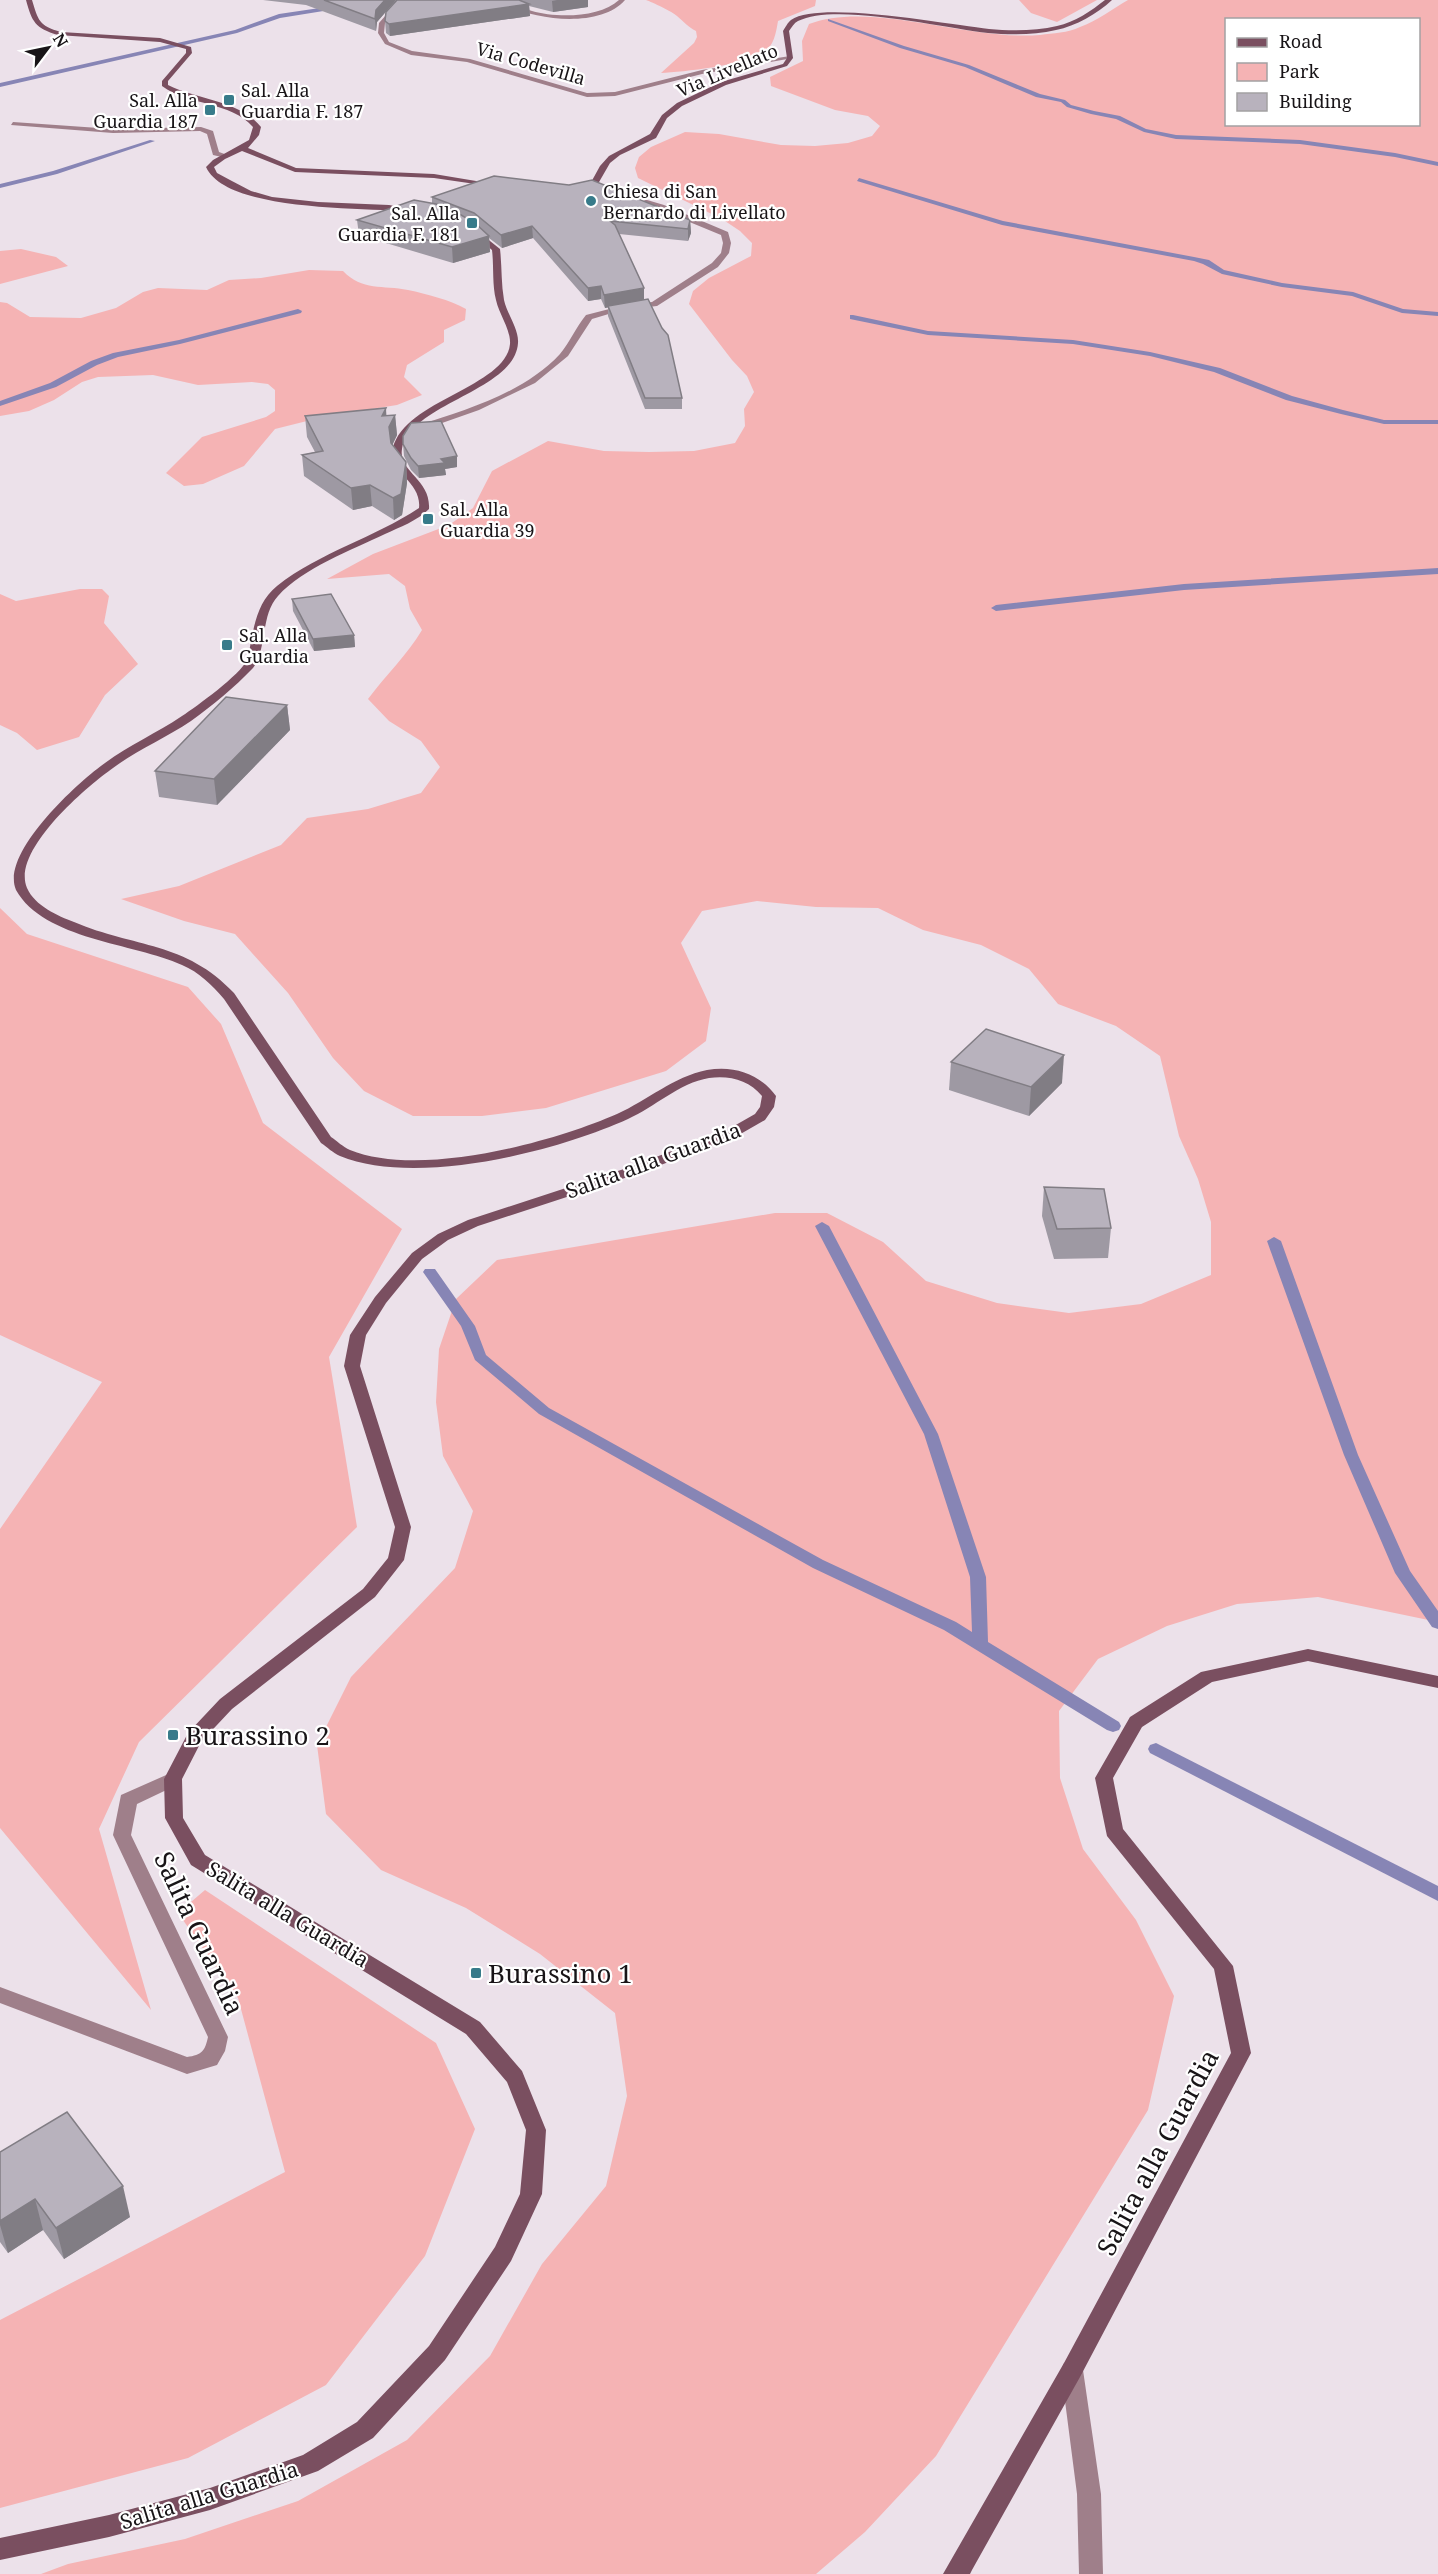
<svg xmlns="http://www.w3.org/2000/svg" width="1438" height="2574" font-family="'Noto Serif',serif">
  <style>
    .green { fill: #f5b3b4; fill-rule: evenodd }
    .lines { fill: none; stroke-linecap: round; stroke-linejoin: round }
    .stream { fill: #8785b5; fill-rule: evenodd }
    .lane { fill: #9f7f8a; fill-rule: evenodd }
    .street { fill: #9f7f8a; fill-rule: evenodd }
    .secondary { fill: #7a4f60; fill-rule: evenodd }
    .wall { fill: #9e99a3 }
    .shaded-wall { fill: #817d84 }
    .building { fill: #b8b2bd; stroke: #817d84; stroke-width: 1.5 }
    .poi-dot { fill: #377b8a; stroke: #fff; stroke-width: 2 }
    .labels { text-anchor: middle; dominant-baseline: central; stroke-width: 4.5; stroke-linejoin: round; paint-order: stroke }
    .far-street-label { font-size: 18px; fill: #181417; stroke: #fff }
    .far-poi-label { font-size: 18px; fill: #181417; stroke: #fff; text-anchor: start }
    .street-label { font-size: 21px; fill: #181417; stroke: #fff }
    .near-poi-label { font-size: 26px; fill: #181417; stroke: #fff; text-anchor: start }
    .near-street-label { font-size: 26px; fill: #181417; stroke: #fff }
  </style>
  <rect width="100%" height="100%" fill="#ece1ea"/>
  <g class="green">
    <path d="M646 0H816L815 6 778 21C776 33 774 46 763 53 745 65 683 72 661 73L694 43 697 37 696 31C688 27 684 22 677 16 673 12 652 2 646 0Z"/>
    <polygon points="1019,0 1097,0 1057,22 1031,13"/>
    <path d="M1128 0H1438V1622L1318 1597 1237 1604 1167 1626 1098 1659 1059 1711 1060 1778 1083 1849 1136 1920 1174 1996 1148 2110 936 2456 865 2532 816 2574H41L68 2564 185 2539 298 2501 407 2440 490 2356 542 2264 606 2186 627 2096 615 2013 540 1954 466 1908 381 1870 326 1814 317 1745 351 1677 455 1568 473 1511 443 1456 436 1402 439 1349 456 1299 497 1260 775 1213H827L883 1242 926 1281 997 1303 1069 1313 1141 1304 1211 1275V1222L1198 1179 1179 1136 1160 1056 1116 1026 1058 1004 1029 969 981 945 923 930 878 908 816 907 757 901 702 911 681 943 711 1008 706 1041 666 1071 546 1108 482 1116H413L364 1091 333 1058 288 993 235 934 184 921 121 899 179 886 281 845 307 818 368 809 421 793 440 767 421 741 389 721 368 699C386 675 407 655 422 630L410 609 405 586 389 574 327 579 373 554 449 525 473 508 492 471 548 441 604 451 649 452 694 451 735 443 745 426 744 409 754 392 747 376 732 360 689 304 693 291 709 278 751 256 752 243 740 231 722 219 638 178 635 168 639 157 651 147 685 132 719 134 781 145 815 146 848 143 872 136 880 126 868 116 835 110 771 86 770 77 803 61 802 41 809 24C871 0 969 41 1040 35 1053 33 1068 33 1080 27 1097 21 1112 9 1128 0ZM1226 20H1418V124H1226Z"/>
    <polygon points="21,249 56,257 68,266 0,284 0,251"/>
    <path d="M309 270 343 271C362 291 383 285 408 290 427 294 450 300 466 309L465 320 444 330V342L407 365 404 377 422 395 397 405 327 416 275 429 244 466 203 484 184 486 166 473 202 437 266 417 275 411V390L268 384 252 382 198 385 153 375 98 377 82 382 54 400 29 411 0 416V302L7 303 30 317 81 318 116 308 143 292 158 288 207 290 229 280 261 278Z"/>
    <polygon points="80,589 102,589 109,596 104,623 138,664 105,695 79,737 37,750 17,733 0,725 0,594 16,601"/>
    <polygon points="0,908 27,934 188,987 221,1024 263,1123 402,1229 329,1357 357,1527 139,1742 99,1829 151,2010 0,1828 0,1529 102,1382 0,1335"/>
    <polygon points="205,1890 436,2043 475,2129 425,2256 326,2385 188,2458 0,2508 0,2320 285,2172 238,1998 178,1913"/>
  </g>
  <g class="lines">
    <g class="stream">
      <polygon points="340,5 342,8 280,18 237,33 0,87 0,83 235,30 279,14"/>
      <polygon points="828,19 904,46 969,65 1040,94 1065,100 1071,105 1094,111 1120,116 1146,129 1176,135 1300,140 1395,153 1438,162 1438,166 1395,157 1300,144 1176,139 1144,132 1116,119 1091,114 1067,107 1061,102 1036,97 965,67 900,48 828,21"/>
      <polygon points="150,140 155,141 57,174 0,188 0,184 53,171"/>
      <polygon points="859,178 1003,221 1194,257 1209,260 1224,270 1282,283 1353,292 1403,309 1438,312 1438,316 1402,313 1352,296 1282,287 1222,274 1203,264 1194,261 1002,225 857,181"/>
      <polygon points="298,309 302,311 301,313 180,344 118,357 97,365 56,387 0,406 0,401 50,383 91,361 113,353 179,340"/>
      <polygon points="853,315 928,331 1073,340 1150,352 1220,368 1292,396 1343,410 1384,420 1438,420 1438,424 1384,424 1341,414 1286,400 1214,372 1150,356 1073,344 928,335 850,319 850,315"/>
      <polygon points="1438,568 1438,574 1184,590 996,611 991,608 996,605 1184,584"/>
      <polygon points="822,1222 829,1226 938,1434 986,1577 988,1642 1119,1722 1121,1726 1119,1730 1113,1732 1107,1730 944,1630 813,1568 539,1414 475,1360 461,1326 423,1272 425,1269 435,1269 475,1326 486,1355 549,1408 823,1560 956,1622 972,1632 970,1577 924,1434 815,1226"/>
      <polygon points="1274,1237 1281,1241 1358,1455 1410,1571 1438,1611 1438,1629 1432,1627 1395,1573 1344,1455 1267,1241"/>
      <polygon points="1156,1743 1438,1886 1438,1901 1150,1753 1148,1749 1150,1745"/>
    </g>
    <polygon class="lane" points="13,122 113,129 201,127 213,131 219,152 230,156 226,158 213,155 207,134 200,131 113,133 11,125"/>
    <g class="street">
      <polygon points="399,0 405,0 385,23 384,33 389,42 412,51 470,59 587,93 615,92 702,70 790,56 793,58 702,74 615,96 587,97 467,62 411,55 385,44 378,33 379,23"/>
      <path d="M497 0C510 0 520 8 532 11 556 18 600 18 619 0H625C599 30 527 20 497 0Z"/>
      <path d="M613 190 664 205 728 232 731 243 729 253 718 267 657 306 622 310 592 319 568 356 535 383 479 410 425 429H419V425C467 410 525 392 560 354 570 342 576 327 586 315L621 306 652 302 712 263 721 253 723 243 721 235 658 209 613 194Z"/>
      <path d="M173 1772 179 1774 182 1779 179 1784 137 1804 131 1835 228 2037 225 2051 217 2065 187 2074 0 2003V1987L187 2057C202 2055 205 2051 208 2037L113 1835 121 1795Z"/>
      <polygon points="1072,2360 1080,2363 1083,2370 1101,2494 1103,2574 1079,2574 1077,2494 1061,2370 1064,2363"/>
    </g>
    <g class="secondary">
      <path d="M26 0H32C38 20 39 26 61 32L160 38 191 47 192 53 168 81V85C198 100 239 100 261 127L259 135 248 148 296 168 434 174 500 185 496 187 434 178 295 172 242 151 225 159 214 167 217 173 230 180 251 191 272 197 318 202 389 205 417 210 413 212C368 207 227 213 206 167L213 160 249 140 253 127C230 101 189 106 162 86V81L186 53V49L160 42 58 35C35 28 32 22 26 0Z"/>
      <path d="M1105 0H1112C1097 14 1076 26 1056 30 1034 35 1010 35 988 33 944 28 835 2 798 21 794 23 792 27 789 31L793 58 787 66 726 85 682 106 667 118 656 138 620 155 610 163 595 189 579 193 575 191 589 186 600 166 609 156 650 134 662 115 677 103 721 82 783 64 787 58 783 31C785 28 788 22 791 20 820 0 950 25 989 29 1011 31 1036 31 1057 26 1075 22 1091 11 1105 0Z"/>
      <path d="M475 229 500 249C502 266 501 283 504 300 507 314 519 329 518 343 515 391 411 403 402 449 398 472 431 479 429 509 417 521 400 527 385 534 352 550 303 568 278 596 260 616 268 647 253 668 234 688 213 705 191 721 166 738 137 750 113 768 86 787 11 851 27 888 35 906 58 916 74 922 135 948 185 941 234 993L331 1137C337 1141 343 1147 350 1150 419 1178 551 1143 617 1114 648 1100 673 1077 707 1070 734 1065 760 1074 776 1096L774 1107 765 1120 737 1136 637 1174 478 1226 448 1240 422 1259 386 1303 366 1335 360 1366 411 1527 404 1560 375 1597 232 1709 201 1742 182 1779 183 1818 205 1855 480 2022 522 2071 546 2130 542 2194 511 2261 445 2360 373 2438 318 2471 210 2510 109 2537 0 2560V2538L109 2515 210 2488 303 2455 357 2422 429 2346 495 2247 520 2194 526 2130 507 2082 466 2034 191 1865 165 1818 164 1779 188 1733 220 1699 363 1589 388 1558 395 1527 344 1366 350 1335 375 1297 412 1253 438 1234 468 1220 627 1168 727 1130 755 1114 760 1107 762 1096C749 1080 729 1075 709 1078 679 1083 655 1107 628 1119 555 1152 416 1187 340 1156 333 1153 327 1147 321 1143L224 999C212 985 199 972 182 965 134 943 44 940 16 890 0 853 78 782 105 763 129 745 157 733 182 716 197 706 240 675 247 660 249 656 249 651 250 647 254 625 258 601 277 586 320 552 374 538 419 508 422 481 387 472 393 448 405 400 506 387 510 344 511 330 499 314 496 300 492 284 494 266 492 250L472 233 471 231Z"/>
      <polygon points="1308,1649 1438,1676 1438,1688 1308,1661 1212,1682 1142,1727 1113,1778 1123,1829 1233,1966 1251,2053 1080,2377 972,2570 970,2574 943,2574 1064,2363 1231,2053 1214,1969 1107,1836 1095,1778 1130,1717 1201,1672"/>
    </g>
  </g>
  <g class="wall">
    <polygon points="263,0 396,0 377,22 376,31 306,5"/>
    <polygon points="397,0 588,0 588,7 553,12 529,6 530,16 390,36 386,33 385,21"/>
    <polygon points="432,197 690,220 691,233 688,241 619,234 644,288 644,299 682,398 682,409 645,409 608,316 608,307 605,308 601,299 588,301 533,238 502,248 489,238 490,252 453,263 359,235 357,220 432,203"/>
    <polygon points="386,408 386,415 395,415 397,435 392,445 406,462 407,483 402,515 394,520 372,506 353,510 304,476 302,455 315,452 307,437 305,416"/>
    <polygon points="403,444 457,467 445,469 446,475 419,478 411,470 404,456"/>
    <polygon points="292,599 354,635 355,647 314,651 293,611"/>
    <polygon points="287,705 290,730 217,805 159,797 155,771"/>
    <polygon points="951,1062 1062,1083 1029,1116 949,1090"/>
    <polygon points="1044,1187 1111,1228 1108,1258 1054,1259 1042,1216"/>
    <polygon points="0,2152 130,2217 64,2259 43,2230 8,2253 0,2242"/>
  </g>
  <g class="shaded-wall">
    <polygon points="385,0 396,0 377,22 376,31 375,19 376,10"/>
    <polygon points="557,0 588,0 588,7 553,12 552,1"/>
    <polygon points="529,4 530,16 390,36 389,24"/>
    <polygon points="690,220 691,233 688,241 688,229"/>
    <polygon points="532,226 533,238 502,248 501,235"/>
    <polygon points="489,236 490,252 453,263 452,247"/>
    <polygon points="601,286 601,299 588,301 588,288"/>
    <polygon points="644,288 644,301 605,308 604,295"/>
    <polygon points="386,408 387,428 382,416"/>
    <polygon points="395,415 397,435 391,448 389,427"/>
    <polygon points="457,456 457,467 445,469 446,475 419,478 418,466 441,459"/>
    <polygon points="406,462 407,483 402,515 394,520 393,498"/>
    <polygon points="370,485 372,506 353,510 351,488"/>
    <polygon points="354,635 355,647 314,651 313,639"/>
    <polygon points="287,705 290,730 217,805 214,779"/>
    <polygon points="1064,1055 1062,1083 1029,1116 1031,1087"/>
    <polygon points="123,2186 130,2217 64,2259 56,2228"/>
    <polygon points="35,2199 43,2230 8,2253 0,2225 0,2221"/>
  </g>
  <g class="building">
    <polygon points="324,0 385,0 376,10 375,19"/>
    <polygon points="397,0 519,0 529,4 389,24 385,21 386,12"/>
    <polygon points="494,176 569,185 592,180 690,220 688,229 610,221 615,225 644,288 604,295 601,286 588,288 532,226 501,235 474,213 432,197"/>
    <polygon points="414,200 436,204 453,210 476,224 489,236 452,247 357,220"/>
    <polygon points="648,299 662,328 668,335 682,398 645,398 608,306"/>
    <polygon points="386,408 382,416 395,415 389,427 391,443 406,462 401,494 393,498 370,485 351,488 302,455 323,451 305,416"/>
    <polygon points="441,421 457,456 441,459 445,463 418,466 411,458 403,444 403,436 411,423"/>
    <polygon points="331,594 354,635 313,639 292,599"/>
    <polygon points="226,697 287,705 214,779 155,771"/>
    <polygon points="986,1029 1064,1055 1031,1087 951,1062"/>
    <polygon points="1044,1187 1104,1189 1111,1228 1057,1229"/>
    <polygon points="67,2112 123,2186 56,2228 35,2199 0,2221 0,2152"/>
  </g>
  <g class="poi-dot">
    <rect x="223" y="94" width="12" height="12" rx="3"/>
    <rect x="204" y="104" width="12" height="12" rx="3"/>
    <circle cx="591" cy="201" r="6"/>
    <rect x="466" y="217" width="12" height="12" rx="3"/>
    <rect x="422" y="513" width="12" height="12" rx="3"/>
    <rect x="221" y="639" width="12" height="12" rx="3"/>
    <rect x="167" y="1729" width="12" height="12" rx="3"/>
    <rect x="470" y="1967" width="12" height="12" rx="3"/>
  </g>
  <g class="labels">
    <g class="far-street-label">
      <text transform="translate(531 63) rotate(16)">Via Codevilla</text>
      <text transform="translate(727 70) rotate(-23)">Via Livellato</text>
    </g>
    <g class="far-poi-label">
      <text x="241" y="90">Sal. Alla<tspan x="241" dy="21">Guardia F. 187</tspan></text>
      <text x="198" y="100" text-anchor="end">Sal. Alla<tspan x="198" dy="21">Guardia 187</tspan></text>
      <text x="603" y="191">Chiesa di San<tspan x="603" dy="21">Bernardo di Livellato</tspan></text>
      <text x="460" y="213" text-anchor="end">Sal. Alla<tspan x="460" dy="21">Guardia F. 181</tspan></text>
      <text x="440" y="509">Sal. Alla<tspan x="440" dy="21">Guardia 39</tspan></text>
      <text x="239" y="635">Sal. Alla<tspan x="239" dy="21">Guardia</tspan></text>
    </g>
    <g class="street-label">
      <text transform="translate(653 1160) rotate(-20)">Salita alla Guardia</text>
      <text transform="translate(288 1914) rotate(31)">Salita alla Guardia</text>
      <text transform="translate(209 2495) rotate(-17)">Salita alla Guardia</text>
    </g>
    <g class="near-poi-label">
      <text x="185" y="1735">Burassino 2</text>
      <text x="488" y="1973">Burassino 1</text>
    </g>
    <g class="near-street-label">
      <text transform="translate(200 1933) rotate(65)">Salita Guardia</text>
      <text transform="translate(1157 2152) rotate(-62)">Salita alla Guardia</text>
    </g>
  </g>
  <rect x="1225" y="18" width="195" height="108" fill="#ffffff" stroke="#a3a1a2" stroke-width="1.5"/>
  <rect x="1237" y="38" width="30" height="9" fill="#7a4f60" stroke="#a3a1a2" stroke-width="1.5"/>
  <text x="1279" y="48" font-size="18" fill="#181417">Road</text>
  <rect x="1237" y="63" width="30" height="18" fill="#f5b3b4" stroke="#a3a1a2" stroke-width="1.5"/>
  <text x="1279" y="78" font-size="18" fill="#181417">Park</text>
  <rect x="1237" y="93" width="30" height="18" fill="#b8b2bd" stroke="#a3a1a2" stroke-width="1.5"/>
  <text x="1279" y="108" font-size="18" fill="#181417">Building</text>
  <g transform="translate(48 48) rotate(58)" stroke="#ffffff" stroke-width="4.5" paint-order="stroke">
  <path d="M0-4.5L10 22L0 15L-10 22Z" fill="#181417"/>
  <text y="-9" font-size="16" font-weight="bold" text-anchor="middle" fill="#181417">N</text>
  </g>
</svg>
